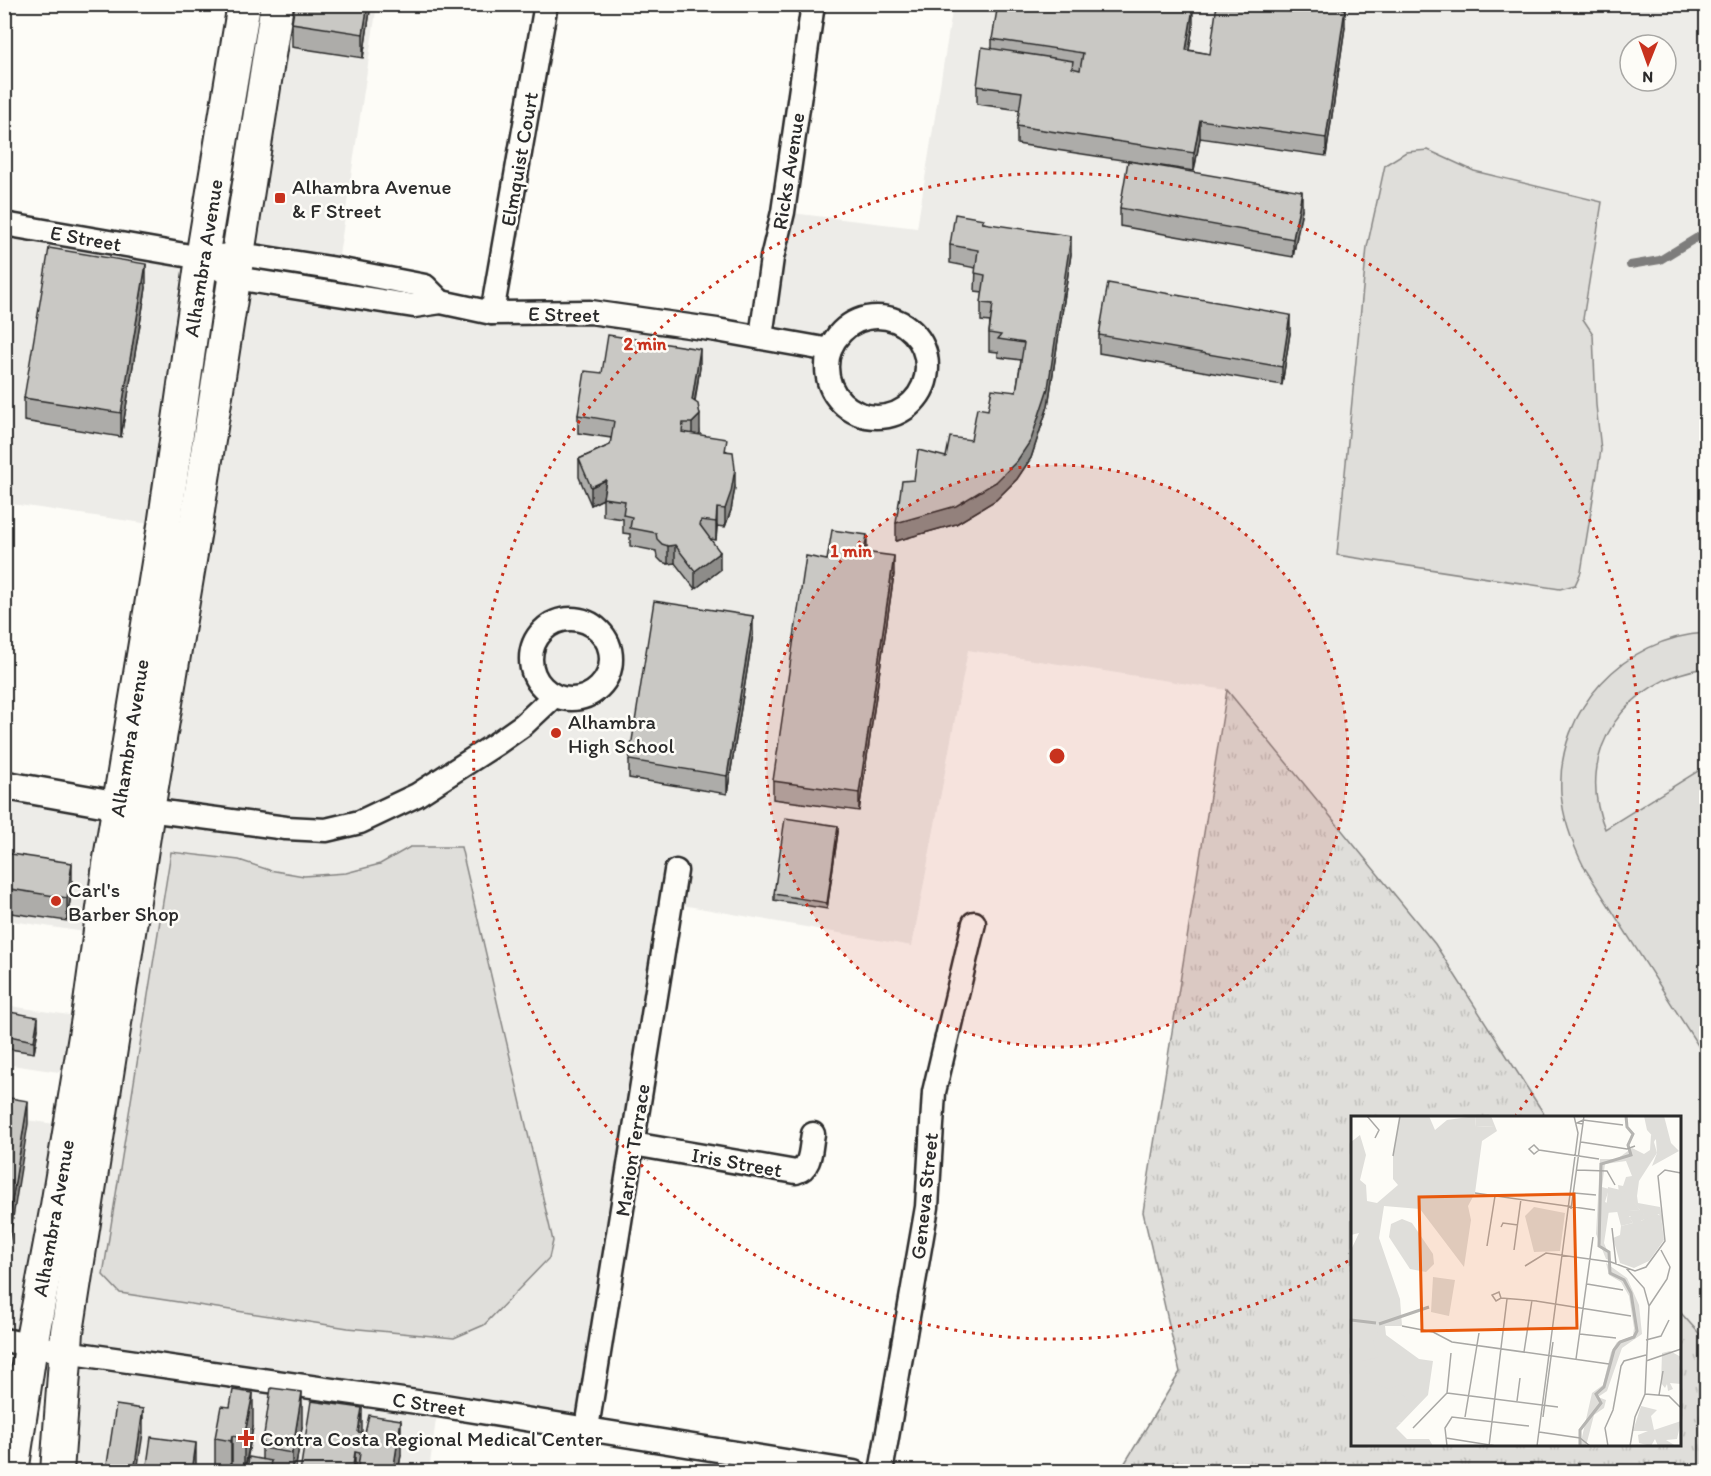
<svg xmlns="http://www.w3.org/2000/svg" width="1711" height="1476" font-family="Itim,sans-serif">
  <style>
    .built { fill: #edece8; fill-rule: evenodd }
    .grass { fill: url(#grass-tufts); stroke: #858482; stroke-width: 1.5 }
    .pitch { fill: #dfdeda; stroke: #858482; stroke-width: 1.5 }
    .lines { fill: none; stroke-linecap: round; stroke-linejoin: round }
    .stream { stroke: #7e7d7b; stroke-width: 8 }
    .minor-casing { stroke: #2b2b2b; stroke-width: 27 }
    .tertiary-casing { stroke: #2b2b2b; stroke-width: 32 }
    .secondary-casing { stroke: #2b2b2b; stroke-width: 36 }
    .minor { stroke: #fdfcf7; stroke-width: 22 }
    .tertiary { stroke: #fdfcf7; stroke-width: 27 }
    .secondary { stroke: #fdfcf7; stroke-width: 32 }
    .wall { fill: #adaca9; stroke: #2b2b2b; stroke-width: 1.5 }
    .shaded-wall { fill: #8d8c89; stroke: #2b2b2b; stroke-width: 1.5 }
    .building { fill: #c9c8c4; stroke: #2b2b2b; stroke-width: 1.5 }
    .ring { fill: none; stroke: #c8321e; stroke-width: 3; stroke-dasharray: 3 6 }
    .poi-dot { fill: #c8321e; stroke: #fdfcf7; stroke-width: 2 }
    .labels { text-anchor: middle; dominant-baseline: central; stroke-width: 5; stroke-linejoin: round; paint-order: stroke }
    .street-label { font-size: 21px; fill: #2b2b2b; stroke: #fdfcf7 }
    .poi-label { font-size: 21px; fill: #2b2b2b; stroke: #fdfcf7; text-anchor: start }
    .inset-river { fill: none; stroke: #b5b4b1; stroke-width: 3 }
    .inset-road { fill: none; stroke: #a9a8a5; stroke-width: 1.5 }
    .view { fill: #e8590c; fill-opacity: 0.15; stroke: #e8590c; stroke-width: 3 }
    .inset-edge { fill: none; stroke: #2b2b2b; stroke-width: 3 }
    .centre { fill: #c8321e; stroke: #fdfcf7; stroke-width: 3 }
    .ring-label { font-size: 18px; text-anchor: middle; font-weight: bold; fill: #c8321e; stroke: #fdfcf7; stroke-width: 5; stroke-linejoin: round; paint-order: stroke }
  </style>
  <defs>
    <pattern id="grass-tufts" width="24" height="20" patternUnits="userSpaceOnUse" patternTransform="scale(1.5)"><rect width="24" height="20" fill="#dfdeda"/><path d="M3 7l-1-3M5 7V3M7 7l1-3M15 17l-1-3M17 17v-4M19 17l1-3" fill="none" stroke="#c0bfbb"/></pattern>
  </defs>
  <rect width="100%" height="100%" fill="#fdfcf7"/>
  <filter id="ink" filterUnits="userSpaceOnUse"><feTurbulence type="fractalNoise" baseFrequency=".0167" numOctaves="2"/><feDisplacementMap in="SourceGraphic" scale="12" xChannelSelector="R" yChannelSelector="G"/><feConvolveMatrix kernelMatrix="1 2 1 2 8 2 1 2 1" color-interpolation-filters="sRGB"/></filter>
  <g filter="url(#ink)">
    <g class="built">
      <polygon points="277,5 377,5 337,269 239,254"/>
      <path d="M953 5H1706V1341L1680 1312V1118L1546 1117 1435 944 1227 690 968 650 912 946 671 903 587 1428 438 1405 429 1471 57 1472 235 278 760 337 783 212 917 228ZM1630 45H1666V81H1630Z"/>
      <polygon points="4,224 202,258 164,526 5,503"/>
      <polygon points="10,786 118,804 98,934 5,920 4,815"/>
      <polygon points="4,1005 88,1018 79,1075 5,1064"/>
      <polygon points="5,1117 69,1126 31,1345 5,1340"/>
    </g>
    <polygon class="grass" points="1227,690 1435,944 1546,1117 1352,1118 1352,1444 1680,1444 1680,1312 1706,1341 1706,1471 1120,1471 1180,1372 1143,1212"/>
    <g class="pitch">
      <polygon points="1428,150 1474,171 1602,202 1583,319 1593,334 1596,405 1601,450 1581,572 1575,585 1560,589 1337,555 1367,247 1385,165 1406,152"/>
      <path d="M1706 633V668C1627 678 1573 752 1605 829L1706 766V1058L1584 867C1572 843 1563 820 1561 793 1556 709 1625 637 1706 633Z"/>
      <polygon points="410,847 461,847 553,1241 549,1258 484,1325 454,1338 348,1328 120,1293 103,1275 171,852 239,860 269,870 304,876 346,873 380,864"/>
    </g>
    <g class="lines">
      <polyline class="stream" points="1630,265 1660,260 1706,232"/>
      <defs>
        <g id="minor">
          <polyline points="4,224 202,258 239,254 337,269 425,286 441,302"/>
          <polyline points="202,258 235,278 414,306 441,302 492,313 590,312 717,330 830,350"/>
          <polyline points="492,313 546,4"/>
          <circle cx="877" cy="367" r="50"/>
          <polyline points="761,337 772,258 783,212 813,4"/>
          <circle cx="571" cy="659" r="40"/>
          <polyline points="148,810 286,828 326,830 360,822 417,795 496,744 523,725 554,696"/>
          <path d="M633 1144 796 1172C812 1168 810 1148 813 1134"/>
          <polyline points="4,1340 65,1352 438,1405 854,1472"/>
          <polyline points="587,1428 676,871"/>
          <polyline points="881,1472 927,1207 934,1092 974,923"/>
        </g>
        <polyline id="tertiary" points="4,785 139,809"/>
        <g id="secondary">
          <polyline points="12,1472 31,1345 57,1206 88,1018 109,865 164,526 202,258 244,4"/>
          <polyline points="57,1472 67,1332 148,810 195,530 277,4"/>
        </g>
      </defs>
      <use href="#minor" class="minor-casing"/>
      <use href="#tertiary" class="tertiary-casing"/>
      <use href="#secondary" class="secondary-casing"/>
      <use href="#minor" class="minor"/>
      <use href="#tertiary" class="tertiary"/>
      <use href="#secondary" class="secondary"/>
    </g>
    <g class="wall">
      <polygon points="371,4 363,58 292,47 292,23"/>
      <polygon points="1193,26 1189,50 1210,54 1345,27 1326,156 1200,138 1194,171 1017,144 1017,126 1020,110 977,104 977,86 992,48 992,39"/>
      <polygon points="1120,208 1302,209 1293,257 1120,226"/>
      <polygon points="984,223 1071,254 1048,406 1031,458 1017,479 996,500 956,524 896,541 914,480 971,440 988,410 1016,392 1021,360 998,357 998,352 989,351 989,333 990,322 981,321 981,303 983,292 975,291 976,268 950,263 950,245"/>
      <polygon points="146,288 121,437 24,421 24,398"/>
      <polygon points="1290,333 1282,385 1099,353 1099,335"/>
      <polygon points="700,367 695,402 700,433 698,434 727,451 735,487 731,510 725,527 717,526 716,540 711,539 720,570 695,589 675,563 668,564 662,562 657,557 656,551 630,546 630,534 623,533 623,519 603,516 603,499 591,505 579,477 579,459 610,445 611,438 578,433 578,415 602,373"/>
      <polygon points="867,552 894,574 859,811 773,799 773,781 827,560"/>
      <polygon points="753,634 727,794 629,778 629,760"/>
      <polygon points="838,832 827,909 774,900 774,894"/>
      <polygon points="4,853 72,887 67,921 4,912"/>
      <polygon points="4,1011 38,1029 34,1053 4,1048"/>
      <polygon points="253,1427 245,1472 232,1470 231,1472 215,1472 215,1438"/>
      <polygon points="302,1427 295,1472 247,1472 262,1459 262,1448"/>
      <polygon points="362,1432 401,1455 398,1472 300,1472"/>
    </g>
    <g class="shaded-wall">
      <polygon points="368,4 371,4 363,58 363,34"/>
      <polygon points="1193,8 1193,26 1186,68 1186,50"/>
      <polygon points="1345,9 1345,27 1326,156 1326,138"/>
      <polygon points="1200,120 1200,138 1194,171 1194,153"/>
      <polygon points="1302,191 1302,209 1293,257 1293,239"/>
      <polygon points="1071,236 1071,254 1048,406 1031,458 1017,479 996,500 956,524 896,541 896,523 996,482"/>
      <polygon points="146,264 146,288 121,437 121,413"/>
      <polygon points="1290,315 1290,333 1282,385 1282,367"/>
      <polygon points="700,349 700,367 692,418 692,400"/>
      <polygon points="700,415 700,433 692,441 692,423"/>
      <polygon points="735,469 735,487 731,510 725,527 725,509"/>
      <polygon points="606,480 603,499 591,505 591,487"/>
      <polygon points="717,508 717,526 716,540 716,522"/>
      <polygon points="867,535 867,553 864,552"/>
      <polygon points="675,545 675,563 668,564 668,546"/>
      <polygon points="720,552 720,570 695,589 695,571"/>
      <polygon points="894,556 894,574 859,811 859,793"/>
      <polygon points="753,616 753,634 727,794 727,776"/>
      <polygon points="838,826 838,832 827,909 827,903"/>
      <polygon points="72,863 72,887 67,921 67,898"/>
      <polygon points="38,1017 38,1029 34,1053 34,1041"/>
      <polygon points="28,1101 28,1124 4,1274 4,1250"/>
      <polygon points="302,1392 302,1427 295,1472 292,1472 292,1453"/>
      <polygon points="253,1393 253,1427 244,1472 244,1438"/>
      <polygon points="362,1408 362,1443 358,1432"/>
      <polygon points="143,1409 143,1433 137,1472 134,1472"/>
      <polygon points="401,1420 401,1455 398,1472 393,1472"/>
      <polygon points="232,1436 232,1470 231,1472 231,1441"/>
      <polygon points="196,1443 196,1467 195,1472 192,1472"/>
      <polygon points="355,1452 355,1472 352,1472"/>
    </g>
    <g class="building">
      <polygon points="295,4 368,4 363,34 292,23"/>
      <polygon points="998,4 1173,4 1193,8 1186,50 1210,54 1217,4 1316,4 1345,9 1326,138 1200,120 1194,153 1017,126 1022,92 977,86 982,47 1073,61 1072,68 1080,70 1083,53 992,39"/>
      <polygon points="1128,161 1302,191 1293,239 1120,208"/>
      <polygon points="955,214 984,219 982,223 1071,236 1048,388 1031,440 1017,461 996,482 956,506 896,523 902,481 914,480 918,450 946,457 950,437 971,440 977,408 988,410 992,389 1016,392 1024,343 998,339 1001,335 989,333 993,304 981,303 985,275 975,273 978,250 950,245"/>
      <polygon points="49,248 146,264 121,413 24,398"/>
      <polygon points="1108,283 1290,315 1282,367 1099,335"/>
      <polygon points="608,335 700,349 692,400 698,404 700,415 692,423 683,423 682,432 727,439 725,451 733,452 735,469 731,492 725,509 717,508 716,522 701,520 700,525 720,552 695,571 675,545 668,546 662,544 657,539 656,533 630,528 632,517 623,515 625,501 603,498 606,480 591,487 579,459 610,445 614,421 578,415 585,371 602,373"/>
      <polygon points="832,530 867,535 864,552 894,556 859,793 773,781 806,556 827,560"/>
      <polygon points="654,601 753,616 727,776 629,760"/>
      <polygon points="785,818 838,826 827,903 774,894"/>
      <polygon points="4,853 72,863 67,898 4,888"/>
      <polygon points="4,1011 38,1017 34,1041 4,1035"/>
      <polygon points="4,1097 28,1101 4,1250"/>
      <polygon points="271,1388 302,1392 292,1453 262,1448"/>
      <polygon points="233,1390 253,1393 244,1438 232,1436 231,1441 215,1438 221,1406 230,1407"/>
      <polygon points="311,1401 362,1408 358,1432 365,1433 369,1415 401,1420 393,1472 387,1472 358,1467 360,1453 355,1452 352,1472 300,1472"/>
      <polygon points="116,1405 143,1409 134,1472 106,1471"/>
      <polygon points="151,1437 196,1443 192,1472 146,1472"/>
      <polygon points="249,1457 271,1461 269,1472 247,1472"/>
    </g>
  </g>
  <circle cx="1057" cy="756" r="291" fill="#c8321e" fill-opacity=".12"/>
  <g class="ring">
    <circle cx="1057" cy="756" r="291"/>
    <path d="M1348 1261A583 583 0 1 1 1516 1115"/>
  </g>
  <g class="poi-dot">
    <rect x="274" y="192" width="12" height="12" rx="3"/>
    <circle cx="556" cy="733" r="6"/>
    <circle cx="56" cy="901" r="6"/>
    <path d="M243 1429h6v6h6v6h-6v6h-6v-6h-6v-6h6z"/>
  </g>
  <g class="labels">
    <g class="street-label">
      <text transform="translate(519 159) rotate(-80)">Elmquist Court</text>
      <text transform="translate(788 171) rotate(-81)">Ricks Avenue</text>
      <text transform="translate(86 238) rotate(10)">E Street</text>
      <text transform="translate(203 258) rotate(-81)">Alhambra Avenue</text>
      <text transform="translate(564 314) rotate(1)">E Street</text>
      <text transform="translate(129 738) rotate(-81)">Alhambra Avenue</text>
      <text transform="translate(632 1150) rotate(-81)">Marion Terrace</text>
      <text transform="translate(737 1162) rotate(10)">Iris Street</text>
      <text transform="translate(924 1196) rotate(-84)">Geneva Street</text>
      <text transform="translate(53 1218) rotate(-80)">Alhambra Avenue</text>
      <text transform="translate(429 1404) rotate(8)">C Street</text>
    </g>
    <g class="poi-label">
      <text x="292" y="186">Alhambra Avenue<tspan x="292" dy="24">&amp; F Street</tspan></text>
      <text x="568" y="721">Alhambra<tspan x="568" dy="24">High School</tspan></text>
      <text x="68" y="889">Carl's<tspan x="68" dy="24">Barber Shop</tspan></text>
      <text x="260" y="1438">Contra Costa Regional Medical Center</text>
    </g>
  </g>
  <g transform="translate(1351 1116)">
    <rect width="330" height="330" fill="#fdfcf7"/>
    <path d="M49 0H78L84 14 96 4 124 0 125 11 144 10 146 15 131 25 124 77 117 90 120 104 113 151 69 93 33 90 28 122 49 183 51 210H34L35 219 68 243 82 245 77 279 51 306 35 310 39 330H0V134L8 117 0 119V26L9 19 15 39 9 64 15 69 16 85 26 87 47 69 42 63V40ZM293 0H313L320 27 328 35 301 50 306 37 305 24 296 14ZM257 71 274 75 289 94 255 97ZM294 96 290 105 304 97 310 100 313 124 298 145 283 152 269 147 262 122 269 119 270 110 282 107 278 101H287ZM319 235 330 241 314 272 310 267 311 237Z" fill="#dfdeda"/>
    <path d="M124 0H140L144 10 125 11ZM300 19 306 20 303 26 306 37 288 65 286 80 287 87 309 91 311 99 312 109 308 98 289 105 293 97 287 104 278 100 282 107 270 110 266 95 289 94 279 83 272 86 269 79 274 75 268 77 267 69 272 70 275 61 281 60 275 45 254 48 251 71 258 73 254 86 259 88 253 127 260 144 255 143 245 118 249 43H266L281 32 293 38 299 34ZM255 147 276 162 281 173 288 189 291 218 271 232 256 275 247 281 255 284 253 292 243 299 235 330H229L241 277 252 269 260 236 266 226 282 220 283 212 278 180 270 166 258 159ZM0 206H18L27 214 22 227 28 241 11 245 18 255 14 260 16 265 38 273 56 267 65 273V284L59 286 50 278 4 273 0 267 3 261ZM328 244 330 268 319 267 322 273 317 275 315 261ZM290 290 306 294 300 300 303 314 330 305 326 323 315 324 325 330H307L304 323 300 330 288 327 287 319 297 315H282ZM29 303 35 309 51 306 45 312 56 323H78L82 330H9L12 324H24L27 318 22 313Z" fill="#dfdeda"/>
    <path d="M183 91 214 97 209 135 183 136 174 100ZM51 103 61 107 82 138 83 148 75 156 59 153 38 121 40 108ZM82 161 104 164 98 200 80 196Z" fill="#dfdeda"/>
    <path class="inset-river" d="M0 204 25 207M28 208 78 191M229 330V314L250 287 245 278 253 271 263 234 269 226 283 221 286 215 280 177 273 164 259 157 258 136 248 130 250 48 280 39 277 29 282 18 276 11 275 0"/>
    <path class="inset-road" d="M16 0 28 14 24 22M232 8 226 7 232 4 272 9M230 26 276 33 284 30M188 34 183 38 178 33 183 29 188 34 248 43M42 40 49 0M226 54 256 55 264 69M124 77 244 94M223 77 245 79M220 93 233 0M150 111 152 107 167 109M261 112 265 148M136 130 144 80M163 134 170 83M174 150 195 137 260 146 284 155 295 151 314 125 307 60 314 54 330 57M274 151 293 172 298 190 294 278 284 301 279 330M236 168 272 174M150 182 148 176 141 179 145 185 150 182 186 185M185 185 280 200M298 190 316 163 319 151 310 134M51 210 82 216 101 226 258 248M229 218 265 222M295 224 310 220 318 204M173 236 181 184M225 243 242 121M295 245 330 233M96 277 207 291M96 277 100 237M294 278 318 280 329 291M308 279 312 255M166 285 169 262M114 301 128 217M192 301 202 226M62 312 96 277M188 316 229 322 239 330M95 322 145 330M96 330 94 312 101 301 178 310M138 330 156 183M186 330 227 17 223 0M257 330 254 312 262 294 270 250 273 245 295 239"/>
    <path class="view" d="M223 78 226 212 71 215 68 81Z"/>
    <rect width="330" height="330" class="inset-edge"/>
  </g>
  <circle cx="1057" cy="756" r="9" class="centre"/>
  <g class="ring-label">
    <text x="645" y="350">2 min</text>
    <text x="851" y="557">1 min</text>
  </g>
  <rect width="1711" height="1476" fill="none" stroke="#fdfcf7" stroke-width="24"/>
  <rect x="12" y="12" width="1687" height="1452" fill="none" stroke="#2b2b2b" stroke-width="2" filter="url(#ink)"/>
  <g transform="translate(1648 63) rotate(181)"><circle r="28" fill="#fdfcf7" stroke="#a9a8a5" stroke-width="1.5"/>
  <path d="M0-4.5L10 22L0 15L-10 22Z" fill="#c8321e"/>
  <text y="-9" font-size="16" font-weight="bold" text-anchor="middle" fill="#2b2b2b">N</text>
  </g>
</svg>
